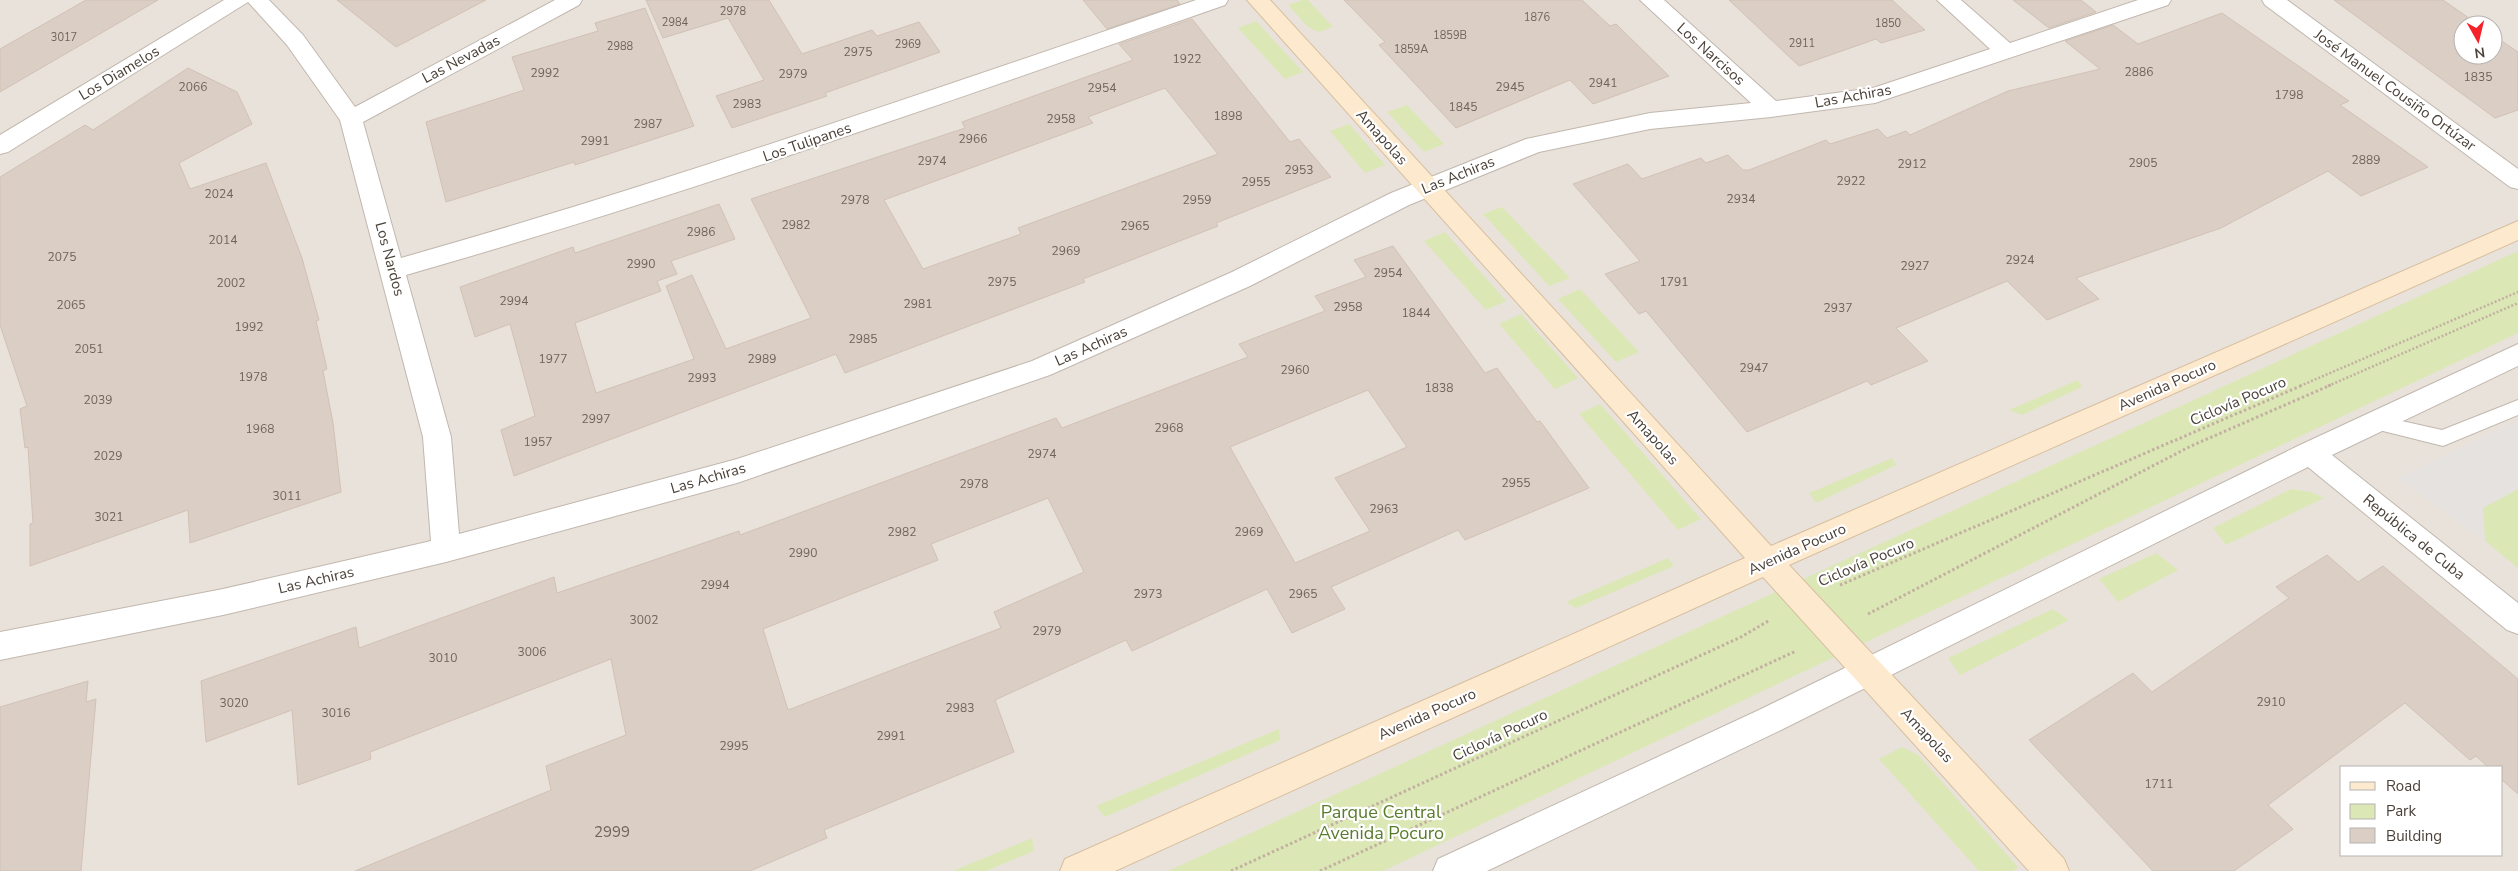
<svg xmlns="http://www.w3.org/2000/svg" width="2518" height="871" font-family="'Nunito Sans',sans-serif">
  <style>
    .residential { fill: #e9e2da; fill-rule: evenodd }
    .green { fill: #dbe8b6 }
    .parking { fill: #e5e2e0 }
    .building { fill: #dacec5; stroke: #d2c1b5; fill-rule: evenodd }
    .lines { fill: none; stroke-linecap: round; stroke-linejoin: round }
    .lane-casing { stroke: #c1b7ae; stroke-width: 2 }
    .street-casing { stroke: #c1b7ae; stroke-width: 2 }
    .secondary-casing { stroke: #d7be9f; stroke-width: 2 }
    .path-far1 { stroke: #c3b0a0; stroke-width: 2.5; stroke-dasharray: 2 2; stroke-linecap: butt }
    .path { stroke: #c3b0a0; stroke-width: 3; stroke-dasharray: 2.5 2.5; stroke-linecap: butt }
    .lane { fill: #fff; fill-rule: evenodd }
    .street { fill: #fff; fill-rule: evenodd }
    .secondary { fill: #fdeace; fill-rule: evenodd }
    .labels { text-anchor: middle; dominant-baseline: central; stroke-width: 4.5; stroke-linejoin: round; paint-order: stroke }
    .far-number-label { font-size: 11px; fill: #6e645c }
    .number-label { font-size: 12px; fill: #6e645c }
    .street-label { font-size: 15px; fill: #4a4139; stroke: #fff }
    .near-number-label { font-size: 15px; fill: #6e645c }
    .near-park-label { font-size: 18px; fill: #597c2c; stroke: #fff }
  </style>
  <rect width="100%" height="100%" fill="#f6f1ec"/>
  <path class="residential" d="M0 0H2518V871H0ZM2463 25H2493V55H2463ZM2342 767H2502V855H2342Z"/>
  <g class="green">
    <polygon points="1303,0 1308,0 1333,27 1319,32 1308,27 1288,5"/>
    <polygon points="1256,21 1303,72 1285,79 1238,28"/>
    <polygon points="1407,105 1444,144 1424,152 1387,112"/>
    <polygon points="1349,124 1385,165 1365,173 1330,131"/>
    <polygon points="1502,207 1570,278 1549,286 1483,214"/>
    <polygon points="1445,232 1506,301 1486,310 1424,241"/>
    <polygon points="2518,251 2518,333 1383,871 1168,871"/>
    <polygon points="1580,289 1639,352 1616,362 1558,299"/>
    <polygon points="1521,314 1578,378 1555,389 1499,324"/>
    <polygon points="2078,380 2082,387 2022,415 2009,410"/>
    <polygon points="1600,404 1701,519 1678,530 1579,414"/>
    <polygon points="1892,458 1896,465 1816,503 1809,493"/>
    <polygon points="2291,489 2311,492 2324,498 2226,545 2213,528"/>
    <polygon points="2518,489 2518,568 2485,541 2482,508"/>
    <polygon points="2156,553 2178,570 2118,602 2099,579"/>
    <polygon points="1668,558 1674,566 1576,608 1566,602"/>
    <polygon points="2053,609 2069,620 1960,675 1948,658"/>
    <polygon points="1279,729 1280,740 1105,817 1096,806"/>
    <polygon points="1902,747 1918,755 2018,867 2013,871 1979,871 1879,759"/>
    <polygon points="1032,838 1034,851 986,871 953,871"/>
  </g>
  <polygon class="parking" points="2518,420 2518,489 2483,508 2485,541 2397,478"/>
  <g class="building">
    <polygon points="86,0 158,0 0,92 0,49"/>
    <polygon points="337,0 486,0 396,47"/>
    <polygon points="646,0 769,0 802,54 872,30 877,36 919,22 940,52 825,93 827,96 732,128 716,96 764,80 728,18 663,38"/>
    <polygon points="1083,0 1177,0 1180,4 1107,29"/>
    <polygon points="1344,0 1582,0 1610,26 1616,24 1669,76 1593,104 1570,80 1456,128 1379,45 1385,42"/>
    <polygon points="1729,0 1892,0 1925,30 1881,43 1876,39 1799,66"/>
    <polygon points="2013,0 2081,0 2096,12 2049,28"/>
    <polygon points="2334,0 2443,0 2479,25 2463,25 2463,55 2493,55 2493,35 2518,52 2518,110 2495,118"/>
    <polygon points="645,8 694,126 575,165 574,162 446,202 426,122 524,90 512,57 598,31 595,23"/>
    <polygon points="2222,13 2349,101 2340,105 2428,167 2361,196 2328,171 2221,228 2076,278 2099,299 2047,320 2007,281 1896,328 1928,361 1871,385 1867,381 1747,432 1646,311 1639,314 1605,274 1640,261 1573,184 1628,164 1642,179 1701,158 1706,163 1728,155 1743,170 1749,170 1826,140 1830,144 1878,129 1887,138 1906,131 1910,135 2008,91 2100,69 2065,41 2113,25 2138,44"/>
    <path d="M1192 19 1290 142 1299 139 1331 177 1216 223 1218 226 1083 279 1085 282 845 373 836 354 514 476 501 430 535 416 510 324 475 337 460 287 573 247 575 253 719 204 735 239 671 261 677 274 657 281 661 291 575 323 596 393 694 359 666 286 692 275 726 349 811 318 751 199 965 128 962 122 1133 60 1119 44ZM1165 88 1218 154 1018 228 1021 234 923 269 884 200 1093 123 1088 117Z"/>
    <polygon points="188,68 237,92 252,124 179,163 190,189 266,163 302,258 319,320 316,321 327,369 323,371 333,423 341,492 190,543 188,510 30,566 30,524 33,523 28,447 25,448 20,409 27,406 0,325 0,177 85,125 93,130"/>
    <path d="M1393 246 1485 373 1497 368 1537 422 1540 421 1589 488 1465 540 1458 530 1331 587 1345 609 1292 633 1267 589 1132 651 1126 640 995 700 1014 752 824 830 827 838 750 871H355L551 790 546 766 626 735 611 659 370 752 371 759 298 785 292 710 206 742 201 681 356 627 359 648 554 577 557 593 739 531 740 535 1056 418 1062 428 1248 357 1239 344 1325 311 1315 296 1366 277 1354 260ZM1368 390 1407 447 1335 478 1370 531 1295 563 1230 447ZM1048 498 1084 572 994 612 1001 628 788 710 763 629 938 560 931 544Z"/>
    <polygon points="2327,555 2358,582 2383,566 2518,679 2518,794 2502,780 2502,767 2488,767 2476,756 2470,760 2405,703 2268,805 2293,829 2234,871 2153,871 2029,740 2133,673 2152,692 2289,598 2276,587"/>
    <polygon points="88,681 86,702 96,699 81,871 0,871 0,707"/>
  </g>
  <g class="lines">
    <defs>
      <polygon id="lane" points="2518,400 2518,415 2443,446 2375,429 2368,427 2366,422 2368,417 2375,415 2442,430"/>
      <g id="street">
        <path d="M224 0H269L303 35 355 107 555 0H582L579 5 363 122 401 258C669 182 932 90 1196 0H1228L1225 5C953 100 683 196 406 275L451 437 459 534 737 459 1032 361 1232 272 1391 193 1526 139 1650 113 1751 103 1640 0H1664L1776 101 1873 88 1990 49 1937 0H1961L2010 43 2138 0H2171L2168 5 1875 103 1771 117 1650 129 1539 152 1409 205 1250 286 1050 375 737 483 446 562 223 615 0 660V632L223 589 431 541 423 437 340 120 287 45 248 2 8 152 0 154V135Z"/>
        <polygon points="2262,0 2287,0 2518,169 2518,189 2510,187 2265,5"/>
        <polygon points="2518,344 2518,366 2332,455 2518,603 2518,634 2507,630 2308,467 1781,730 1487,871 1433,871 1438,859 1759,710 2300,445"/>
      </g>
      <polygon id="secondary" points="1247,0 1270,0 1771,546 2518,221 2518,240 1789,565 2064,859 2069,871 2029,871 1763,577 1115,871 1060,871 1065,859 1745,558"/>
    </defs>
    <use href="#lane" class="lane-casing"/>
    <use href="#street" class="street-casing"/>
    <use href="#secondary" class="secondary-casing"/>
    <g class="path-far1">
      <polyline points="2300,386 2518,292"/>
      <polyline points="2328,386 2518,303"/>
    </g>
    <g class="path">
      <polyline points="1840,585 2303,385"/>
      <polyline points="1868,614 2191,446 2331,385"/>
      <polyline points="1231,871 1741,637 1770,620"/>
      <polyline points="1320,871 1796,651"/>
    </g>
    <use href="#lane" class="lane"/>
    <use href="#street" class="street"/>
    <use href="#secondary" class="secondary"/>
  </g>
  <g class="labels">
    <g class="far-number-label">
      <text x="733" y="11">2978</text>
      <text x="1537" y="17">1876</text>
      <text x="675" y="22">2984</text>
      <text x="1888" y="23">1850</text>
      <text x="1450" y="35">1859B</text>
      <text x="64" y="37">3017</text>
      <text x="1802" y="43">2911</text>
      <text x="908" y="44">2969</text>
      <text x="620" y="46">2988</text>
      <text x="1411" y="49">1859A</text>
    </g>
    <g class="number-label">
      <text x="858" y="52">2975</text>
      <text x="1187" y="59">1922</text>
      <text x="2139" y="72">2886</text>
      <text x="545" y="73">2992</text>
      <text x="793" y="74">2979</text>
      <text x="2478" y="77">1835</text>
      <text x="1603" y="83">2941</text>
      <text x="193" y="87">2066</text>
      <text x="1510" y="87">2945</text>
      <text x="1102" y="88">2954</text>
      <text x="2289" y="95">1798</text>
      <text x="747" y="104">2983</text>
      <text x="1463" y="107">1845</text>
      <text x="1228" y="116">1898</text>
      <text x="1061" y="119">2958</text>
      <text x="648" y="124">2987</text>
      <text x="973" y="139">2966</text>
      <text x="595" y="141">2991</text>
      <text x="2366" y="160">2889</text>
      <text x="932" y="161">2974</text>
      <text x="2143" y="163">2905</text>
      <text x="1912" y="164">2912</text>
      <text x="1299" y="170">2953</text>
      <text x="1851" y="181">2922</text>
      <text x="1256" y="182">2955</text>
      <text x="219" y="194">2024</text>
      <text x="1741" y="199">2934</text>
      <text x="855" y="200">2978</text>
      <text x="1197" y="200">2959</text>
      <text x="796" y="225">2982</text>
      <text x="1135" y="226">2965</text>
      <text x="701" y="232">2986</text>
      <text x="223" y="240">2014</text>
      <text x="1066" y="251">2969</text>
      <text x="62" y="257">2075</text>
      <text x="2020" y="260">2924</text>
      <text x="641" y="264">2990</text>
      <text x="1915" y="266">2927</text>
      <text x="1388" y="273">2954</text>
      <text x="1002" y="282">2975</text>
      <text x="1674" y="282">1791</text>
      <text x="231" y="283">2002</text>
      <text x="514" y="301">2994</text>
      <text x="918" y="304">2981</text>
      <text x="71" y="305">2065</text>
      <text x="1348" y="307">2958</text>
      <text x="1838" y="308">2937</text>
      <text x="1416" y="313">1844</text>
      <text x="249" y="327">1992</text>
      <text x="863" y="339">2985</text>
      <text x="89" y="349">2051</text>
      <text x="553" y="359">1977</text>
      <text x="762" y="359">2989</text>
      <text x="1754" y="368">2947</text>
      <text x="1295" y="370">2960</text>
      <text x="253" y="377">1978</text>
      <text x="702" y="378">2993</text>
      <text x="1439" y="388">1838</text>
      <text x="98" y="400">2039</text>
      <text x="596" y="419">2997</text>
      <text x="1169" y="428">2968</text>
      <text x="260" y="429">1968</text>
      <text x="538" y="442">1957</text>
      <text x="1042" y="454">2974</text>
      <text x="108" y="456">2029</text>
      <text x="1516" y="483">2955</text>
      <text x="974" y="484">2978</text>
      <text x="287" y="496">3011</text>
      <text x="1384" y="509">2963</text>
      <text x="109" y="517">3021</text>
      <text x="902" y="532">2982</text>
      <text x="1249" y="532">2969</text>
      <text x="803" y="553">2990</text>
      <text x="715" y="585">2994</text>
      <text x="1148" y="594">2973</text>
      <text x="1303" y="594">2965</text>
      <text x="644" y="620">3002</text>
      <text x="1047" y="631">2979</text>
      <text x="532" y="652">3006</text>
      <text x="443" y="658">3010</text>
      <text x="2271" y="702">2910</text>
      <text x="234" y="703">3020</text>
      <text x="960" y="708">2983</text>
      <text x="336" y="713">3016</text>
      <text x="891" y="736">2991</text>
      <text x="734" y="746">2995</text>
      <text x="2159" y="784">1711</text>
    </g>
    <g class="street-label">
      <text transform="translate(1711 54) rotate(42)">Los Narcisos</text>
      <text transform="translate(461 59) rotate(-28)">Las Nevadas</text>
      <text transform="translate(119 73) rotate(-31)">Los Diamelos</text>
      <text transform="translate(2395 90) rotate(36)">José Manuel Cousiño Ortúzar</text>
      <text transform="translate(1853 96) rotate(-10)">Las Achiras</text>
      <text transform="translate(1382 137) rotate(48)">Amapolas</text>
      <text transform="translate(807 142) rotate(-19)">Los Tulipanes</text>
      <text transform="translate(1458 175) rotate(-22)">Las Achiras</text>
      <text transform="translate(390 259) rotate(75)">Los Nardos</text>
      <text transform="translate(1091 346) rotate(-24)">Las Achiras</text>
      <text transform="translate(2167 385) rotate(-24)">Avenida Pocuro</text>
      <text transform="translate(2238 401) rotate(-23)">Ciclovía Pocuro</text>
      <text transform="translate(1653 437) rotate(48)">Amapolas</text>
      <text transform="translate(708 478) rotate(-16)">Las Achiras</text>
      <text transform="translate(2414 537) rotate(39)">República de Cuba</text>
      <text transform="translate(1797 549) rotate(-24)">Avenida Pocuro</text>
      <text transform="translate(1866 562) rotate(-23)">Ciclovía Pocuro</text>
      <text transform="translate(316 580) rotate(-13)">Las Achiras</text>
      <text transform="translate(1427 714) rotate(-24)">Avenida Pocuro</text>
      <text transform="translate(1500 735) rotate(-25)">Ciclovía Pocuro</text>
      <text transform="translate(1927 735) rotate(47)">Amapolas</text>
    </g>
    <g class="near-number-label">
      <text x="612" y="832">2999</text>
    </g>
    <g class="near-park-label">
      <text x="1381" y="812">Parque Central<tspan x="1381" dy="21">Avenida Pocuro</tspan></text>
    </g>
  </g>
  <rect x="2340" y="766" width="162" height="90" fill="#ffffff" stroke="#b7b3b0"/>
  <rect x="2350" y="782" width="25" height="8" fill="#fdeace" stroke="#b7b3b0"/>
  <text x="2386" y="791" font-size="15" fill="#4a4139">Road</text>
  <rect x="2350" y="804" width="25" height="15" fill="#dbe8b6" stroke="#b7b3b0"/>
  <text x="2386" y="816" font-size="15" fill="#4a4139">Park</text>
  <rect x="2350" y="828" width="25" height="15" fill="#dacec5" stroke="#b7b3b0"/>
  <text x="2386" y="841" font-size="15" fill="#4a4139">Building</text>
  <g transform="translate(2478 40) rotate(172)"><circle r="24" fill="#ffffff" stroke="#b7b3b0"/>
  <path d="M0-4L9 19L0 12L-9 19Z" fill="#f52329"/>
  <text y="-8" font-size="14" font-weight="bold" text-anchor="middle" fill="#4a4139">N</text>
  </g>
</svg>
